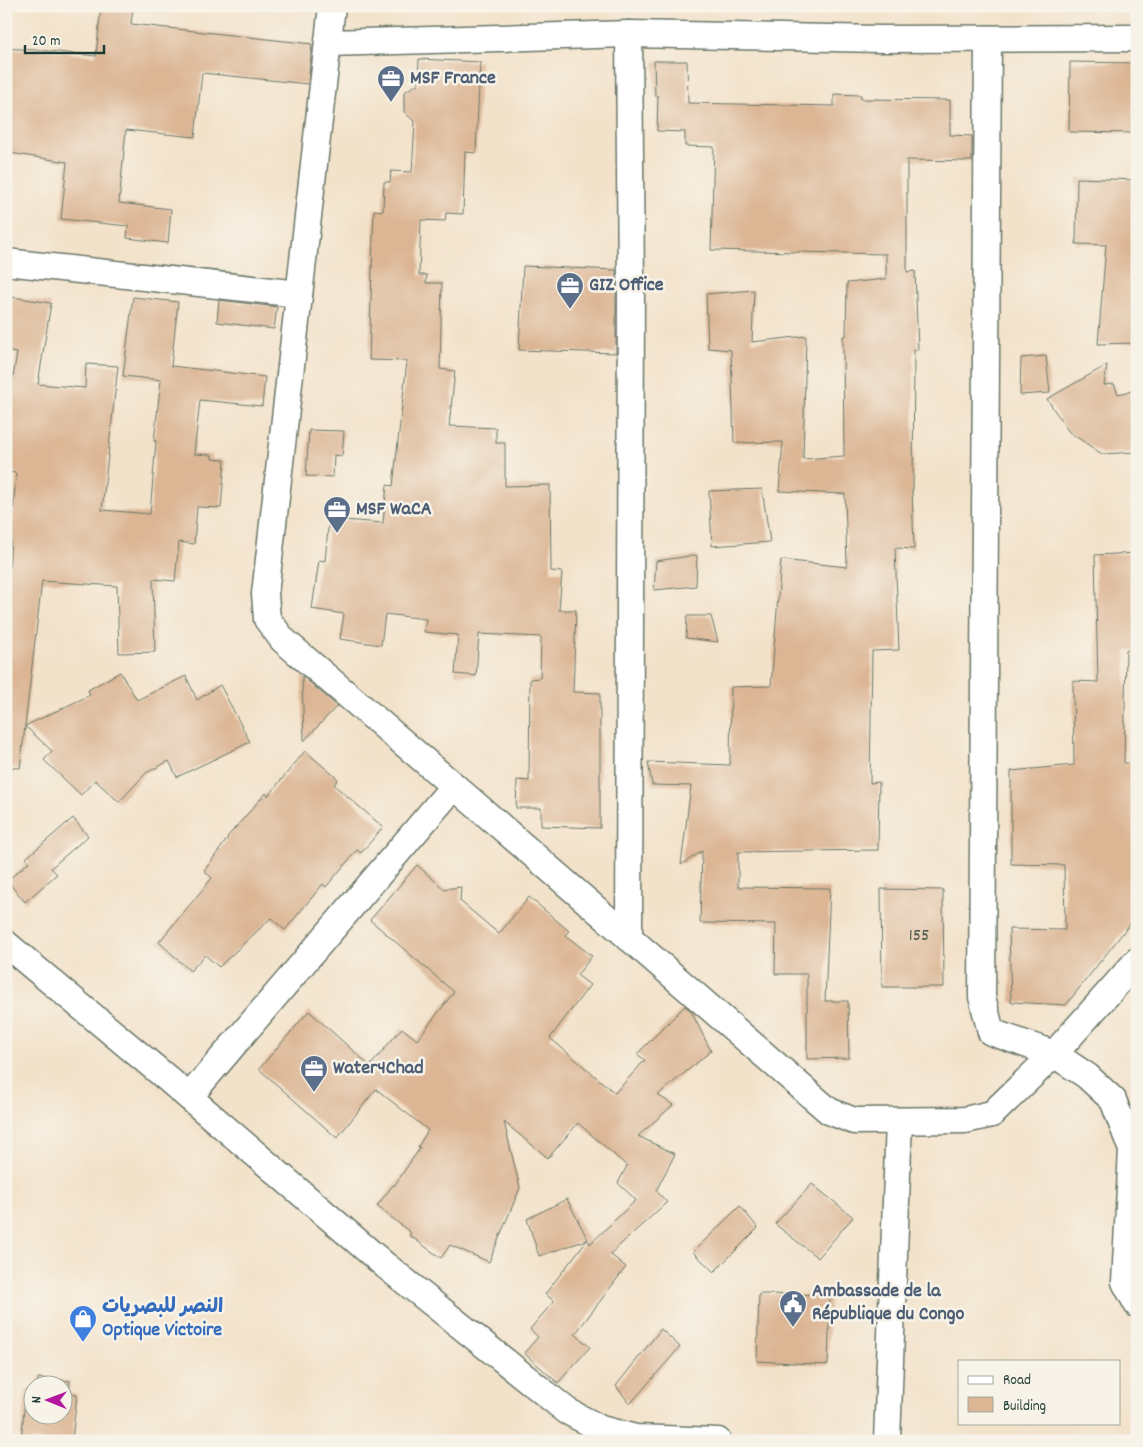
<svg xmlns="http://www.w3.org/2000/svg" width="1143" height="1447" font-family="Dekko,'Playpen Sans Arabic',sans-serif">
  <style>
    .building { fill: #dcb694 }
    .lines { fill: none; stroke-linecap: round; stroke-linejoin: round }
    .minor-casing { stroke: #697768; stroke-width: 29 }
    .minor { stroke: #fff; stroke-width: 26 }
    .labels { text-anchor: middle; dominant-baseline: central; stroke-width: 5; stroke-linejoin: round; paint-order: stroke }
    .number-label { font-size: 18px; fill: #4e5b4c }
    .service-label { font-size: 20px; font-weight: bold; fill: #4e5e75; stroke: #f7f3e8; text-anchor: start }
    .shop-label { font-size: 20px; font-weight: bold; fill: #366cbe; stroke: #f7f3e8; text-anchor: start }
  </style>
  <rect width="100%" height="100%" fill="#f7f3e8"/>
  <filter id="ink" filterUnits="userSpaceOnUse"><feTurbulence type="fractalNoise" baseFrequency=".02" numOctaves="2"/><feDisplacementMap in="SourceGraphic" scale="10" xChannelSelector="R" yChannelSelector="G"/><feConvolveMatrix kernelMatrix="1 2 1 2 8 2 1 2 1" color-interpolation-filters="sRGB"/></filter>
  <filter id="wash" filterUnits="userSpaceOnUse"><feTurbulence type="fractalNoise" baseFrequency=".0096" numOctaves="4" result="noise"/><feDisplacementMap in="SourceGraphic" scale="20" xChannelSelector="R" yChannelSelector="G"/><feGaussianBlur stdDeviation="1.12" result="paint"/><feColorMatrix in="noise" values="0 0 0 0 0 0 0 0 0 0 0 0 0 0 0 0 0 1.4 0 .05"/><feComposite in="paint" operator="in"/></filter>
  <g filter="url(#wash)">
    <rect width="100%" height="100%" fill="#f3e2ca"/>
    <g id="blocks">
      <g class="building">
        <polygon points="101,6 133,6 131,24 312,44 308,84 202,73 195,137 126,130 119,203 171,209 168,243 127,238 128,226 61,219 67,162 9,153 13,97 6,97 6,48 49,51 96,56"/>
        <polygon points="419,59 480,62 476,153 465,152 463,214 446,213 445,221 421,220 419,275 427,275 426,283 442,283 440,369 455,371 449,426 496,428 496,443 505,443 505,486 550,485 551,571 562,572 559,610 576,610 573,692 600,693 600,828 541,826 541,808 516,808 517,780 529,781 530,679 540,678 541,637 479,634 476,676 455,674 458,635 424,632 426,619 385,614 381,645 340,639 344,614 312,609 319,560 325,561 329,519 383,523 387,485 393,486 407,361 369,360 374,210 383,211 384,182 390,182 391,171 412,172 415,122 404,112 404,92 418,84"/>
        <polygon points="654,61 687,61 688,103 834,106 834,94 861,95 861,99 950,100 950,135 972,136 972,161 907,160 907,272 915,271 918,350 914,350 913,490 912,490 914,549 895,548 899,650 872,651 870,783 879,782 878,850 738,852 738,887 830,888 825,1001 848,1001 849,1058 807,1059 807,974 775,974 776,924 700,923 702,851 681,865 691,786 652,785 648,762 730,765 731,687 771,686 781,560 847,567 845,494 779,491 783,442 734,443 731,350 708,348 706,294 754,290 752,342 806,336 803,459 844,456 843,336 846,336 847,283 886,279 886,254 711,250 714,147 685,146 685,132 657,131 658,96 655,96"/>
        <polygon points="1070,62 1137,63 1137,133 1069,132"/>
        <polygon points="1077,178 1137,180 1137,343 1098,344 1106,245 1076,244"/>
        <polygon points="523,266 616,270 616,353 519,350"/>
        <polygon points="6,296 51,303 38,384 85,388 86,364 118,366 102,510 150,514 156,441 154,441 161,380 123,376 133,297 178,302 171,366 265,377 262,406 200,400 194,454 212,455 212,459 225,460 221,508 197,507 194,544 179,542 175,581 153,579 155,652 119,653 117,586 42,581 25,726 90,695 88,690 120,672 137,700 186,676 197,700 220,685 250,742 177,777 169,761 146,773 119,802 95,780 81,795 44,760 52,751 25,726 20,768 6,767 6,608 16,473 6,472 6,394 10,395 17,353 6,351"/>
        <polygon points="219,300 277,307 274,329 217,322"/>
        <polygon points="1046,356 1050,393 1020,395 1021,358"/>
        <polygon points="1107,365 1104,385 1114,384 1118,394 1137,390 1137,452 1102,454 1069,432 1047,399"/>
        <polygon points="309,430 344,431 342,456 334,455 333,477 306,476"/>
        <polygon points="762,489 770,542 712,546 709,491"/>
        <polygon points="1137,553 1137,650 1126,650 1124,763 1137,763 1137,915 1066,1005 1011,1002 1009,929 1065,930 1064,865 1011,864 1011,771 1074,765 1073,681 1098,682 1095,555"/>
        <polygon points="697,555 696,586 654,590 656,561"/>
        <polygon points="687,616 711,616 718,642 686,638"/>
        <polygon points="302,676 337,706 304,741"/>
        <polygon points="305,751 338,779 334,785 383,827 361,853 357,850 326,887 323,884 285,930 271,918 219,967 205,955 190,971 159,942 212,878 204,871 228,838 227,837 266,793 268,796"/>
        <polygon points="73,818 88,836 51,868 57,874 25,902 7,881 29,862 26,858"/>
        <polygon points="417,865 444,889 461,887 460,901 499,934 529,897 569,931 565,935 592,956 577,975 590,985 550,1038 615,1093 645,1060 637,1054 685,1006 691,1011 711,1051 658,1095 673,1105 638,1136 675,1154 656,1191 667,1202 610,1254 626,1267 575,1334 590,1347 558,1383 524,1353 538,1337 530,1329 554,1301 545,1294 587,1240 539,1256 527,1219 567,1199 590,1244 636,1200 618,1183 627,1166 578,1123 548,1158 504,1122 520,1188 489,1262 450,1245 441,1258 409,1235 411,1233 377,1206 393,1185 394,1186 420,1148 418,1147 428,1130 376,1089 337,1138 259,1069 309,1011 370,1066 402,1028 417,1040 454,992 370,920"/>
        <polygon points="881,889 943,890 944,987 882,987"/>
        <polygon points="812,1184 853,1217 818,1258 775,1224"/>
        <polygon points="740,1206 758,1228 714,1272 693,1252"/>
        <polygon points="759,1294 830,1295 828,1365 757,1361"/>
        <polygon points="661,1329 680,1347 630,1404 616,1386"/>
        <polygon points="38,1378 70,1381 69,1393 77,1394 72,1441 21,1441 26,1390 32,1390 32,1414 62,1414 62,1384 38,1384"/>
      </g>
    </g>
  </g>
  <g filter="url(#ink)">
    <use href="#blocks" fill-opacity="0" stroke="#697768" stroke-width="1"/>
    <g class="lines">
      <defs>
        <g id="minor">
          <polyline points="332,6 265,594 267,619 283,640 454,786 829,1111 854,1121 965,1120 992,1114 1054,1054 1137,961"/>
          <polyline points="988,39 982,997 991,1032 1054,1054 1087,1076 1113,1100 1132,1150 1125,1282 1137,1304"/>
          <polyline points="329,43 629,34 881,39 1137,38"/>
          <polyline points="6,262 299,294"/>
          <polyline points="629,938 631,289 629,34"/>
          <polyline points="6,944 162,1074 386,1266 567,1411 601,1429 636,1438 718,1441"/>
          <polyline points="189,1097 454,786"/>
          <polyline points="887,1441 899,1121"/>
        </g>
      </defs>
      <use href="#minor" class="minor-casing"/>
      <use href="#minor" class="minor"/>
    </g>
  </g>
  <defs>
    <symbol id="office-pin" viewBox="-11 -11 22 30"><path d="M0 17L-7.5 6A9.5 9.5 0 1 1 7.5 6Z" fill="#5c6f8a" stroke="#f7f3e8"/><path d="M-6-3h4V-5.5h4V-3h4V5H-6ZM-1-4.5V-3h2v-1.5ZM-6 0V1H6V0Z" fill="#fff"/></symbol>
    <symbol id="civic-pin" viewBox="-11 -11 22 30"><path d="M0 17L-7.5 6A9.5 9.5 0 1 1 7.5 6Z" fill="#5c6f8a" stroke="#f7f3e8"/><path d="M-.6-6.5H3V-4.5H.6V-3L4-1V1h2V6H-6V1h2V-1L-.6-3ZM-1.2 2.5V6h2.4V2.5Z" fill="#fff"/></symbol>
    <symbol id="shop-pin" viewBox="-11 -11 22 30"><path d="M0 17L-7.5 6A9.5 9.5 0 1 1 7.5 6Z" fill="#3f7fe0" stroke="#f7f3e8"/><path d="M-5-2.5h2.3a2.7 3.5 0 0 1 5.4 0H5L5.5 6h-11ZM-1.5-2.5h3a1.5 2.3 0 0 0-3 0Z" fill="#fff"/></symbol>
  </defs>
  <g fill-rule="evenodd">
    <use href="#office-pin" x="375" y="63" width="32" height="43"/>
    <use href="#office-pin" x="554" y="270" width="32" height="43"/>
    <use href="#office-pin" x="321" y="494" width="32" height="43"/>
    <use href="#office-pin" x="298" y="1053" width="32" height="43"/>
    <use href="#civic-pin" x="777" y="1288" width="32" height="43"/>
    <use href="#shop-pin" x="67" y="1303" width="32" height="43"/>
  </g>
  <g class="labels">
    <g class="number-label">
      <text x="919" y="936">155</text>
    </g>
    <g class="service-label">
      <text x="410" y="79">MSF France</text>
      <text x="589" y="286">GIZ Office</text>
      <text x="356" y="510">MSF WaCA</text>
      <text x="333" y="1069">Water4Chad</text>
      <text x="812" y="1292">Ambassade de la<tspan x="812" dy="23">République du Congo</tspan></text>
    </g>
    <g class="shop-label">
      <text x="102" y="1308">النصر للبصريات<tspan x="102" dy="23">Optique Victoire</tspan></text>
    </g>
  </g>
  <rect width="1143" height="1447" fill="none" stroke="#f7f3e8" stroke-width="25"/>
  <rect x="958" y="1360" width="162" height="65" fill="#f7f3e8" stroke="#a1aaa0"/>
  <rect x="968" y="1376" width="25" height="8" fill="#ffffff" stroke="#a1aaa0"/>
  <text x="1003" y="1384" font-size="15" fill="#1f3d34">Road</text>
  <rect x="968" y="1397" width="25" height="15" fill="#dcb694" stroke="#a1aaa0"/>
  <text x="1003" y="1410" font-size="15" fill="#1f3d34">Building</text>
  <g transform="translate(48 1400) rotate(271)"><circle r="24" fill="#f7f3e8" stroke="#a1aaa0"/>
  <path d="M0-4L9 19L0 12L-9 19Z" fill="#b5179e"/>
  <text y="-8" font-size="14" font-weight="bold" text-anchor="middle" fill="#1f3d34">N</text>
  </g>
  <path d="M25 45v8h79v-8" fill="none" stroke="#1f3d34" stroke-width="2.5"/>
  <text x="32" y="45" font-size="15" fill="#1f3d34" stroke="#f7f3e8" stroke-width="4" paint-order="stroke">20 m</text>
</svg>
